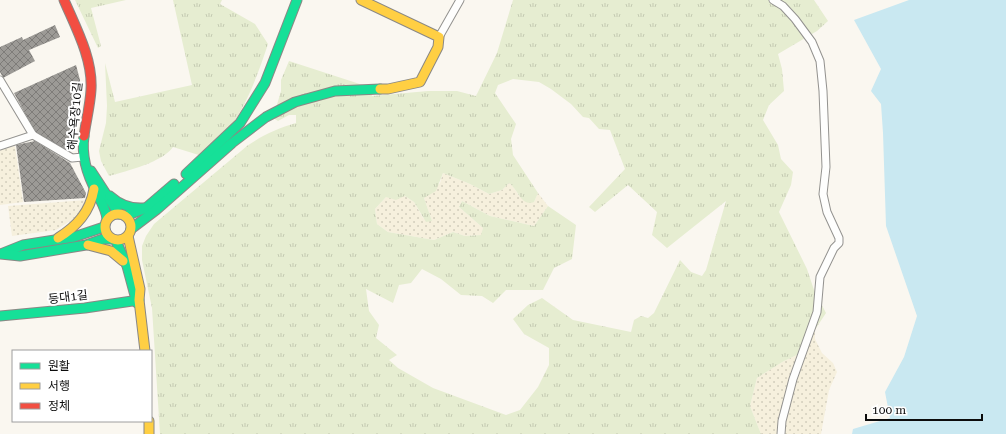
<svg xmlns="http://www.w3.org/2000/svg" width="1006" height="434" font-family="'Roboto Serif','Noto Sans KR',serif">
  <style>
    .farmland { fill: url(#farmland-dots) }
    .park { fill: url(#park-tufts); fill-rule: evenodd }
    .water { fill: #c9e8f1 }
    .building { fill: url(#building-cross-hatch) }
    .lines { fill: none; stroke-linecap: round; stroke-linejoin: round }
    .street-casing { stroke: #93928f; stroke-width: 9 }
    .fast-casing { stroke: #8a8885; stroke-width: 11 }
    .slow-casing { stroke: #8a8885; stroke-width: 11 }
    .jam-casing { stroke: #8a8885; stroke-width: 11 }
    .street { stroke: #fefefd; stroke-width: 7 }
    .fast { stroke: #16e098; stroke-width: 9 }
    .slow { stroke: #ffcf43; stroke-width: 9 }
    .jam { stroke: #f24e42; stroke-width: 9 }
    .labels { text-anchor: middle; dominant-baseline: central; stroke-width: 4; stroke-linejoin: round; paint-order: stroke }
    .street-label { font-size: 12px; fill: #0c0c0c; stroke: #fff }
  </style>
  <defs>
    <pattern id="farmland-dots" width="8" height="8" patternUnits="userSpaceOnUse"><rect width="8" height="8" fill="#f6f0dd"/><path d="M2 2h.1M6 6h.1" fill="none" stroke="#d2cdbc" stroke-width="1.8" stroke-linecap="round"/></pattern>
    <pattern id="park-tufts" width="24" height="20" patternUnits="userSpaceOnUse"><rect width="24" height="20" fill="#e6edd1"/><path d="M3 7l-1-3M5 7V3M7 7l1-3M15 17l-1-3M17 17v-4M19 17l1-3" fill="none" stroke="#c4cab2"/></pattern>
    <pattern id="building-cross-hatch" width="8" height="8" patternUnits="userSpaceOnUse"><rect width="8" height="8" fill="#9c9a96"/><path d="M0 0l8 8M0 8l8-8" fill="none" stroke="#7e7c79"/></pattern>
  </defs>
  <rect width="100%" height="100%" fill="#faf7f0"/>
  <g class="farmland">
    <polygon points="15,146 23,202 0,205 0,150"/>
    <polygon points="443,173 470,184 489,194 502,190 509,183 513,186 519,196 534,202 538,193 548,206 534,226 490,216 462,201 459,207 483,228 482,235 465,236 453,232 434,240 388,232 377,224 375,209 386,197 405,196 414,202 423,218 432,221 424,198 440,183"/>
    <polygon points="86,200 78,216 56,230 12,236 8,206"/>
    <polygon points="815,330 815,339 822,353 833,363 837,372 829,390 821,434 761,434 750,406 757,378 784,361 799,354"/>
  </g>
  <g class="park">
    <polygon points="75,0 126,0 91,8 101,46 98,48"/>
    <path d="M173 0H222L220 4 255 24 268 44C257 77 246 107 225 135 219 143 210 149 202 156L173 147C163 162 127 171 109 176L101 161 99 151 106 123 107 106 105 63 115 102 192 85Z"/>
    <path d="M513 0H814L828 21 817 31 778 54 782 69 784 91 769 105 763 120 778 145 781 159 793 172 791 185 779 212 807 269 814 290 826 313 799 354 784 361 757 378 750 406 761 434H160L152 308 142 260V246L146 236 154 224 247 146C263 135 278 128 296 123V115H289L278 121 275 119 273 113 276 108 281 91V80L289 61 369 87 372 96 428 91H457L476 96 497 53ZM513 79 539 82 551 89 571 104 583 117 589 118 599 129 610 130 625 169 589 207 595 212 628 185 657 212 652 235 667 248 726 201 706 270 702 276 691 272 680 260 654 313 648 318 641 316 634 320 631 332 573 320 542 298 528 305 513 319 524 334 549 348V365L538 387 520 410 506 415 433 388 398 368 389 360 397 355 376 338 379 325 369 311 366 289 393 303 399 285 411 283 422 269 441 279 461 295 482 296 493 303 506 290H543L554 268 572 259 576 225 548 206 534 226 490 216 462 201 459 207 483 228 481 235 465 236 453 232 434 240 388 232 377 224 375 209 386 197 396 200 405 196 414 202 426 222 432 221 424 198 436 191 443 173 470 184 489 194 502 190 509 183C518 189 521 207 534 202L538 193 513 155 511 139 516 124 495 93 498 85Z"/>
  </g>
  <polygon class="water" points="909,0 1006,0 1006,434 852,434 853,429 890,418 885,392 904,357 917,316 886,226 883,133 881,104 871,91 881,69 854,20"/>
  <g class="building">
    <polygon points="55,25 60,37 29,50 35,61 3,78 0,72 0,47 22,37 23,40"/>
    <polygon points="76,65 80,80 79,92 76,101 68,148 64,150 35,132 14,93"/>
    <polygon points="35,141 70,163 86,193 85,198 24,202 16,145"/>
  </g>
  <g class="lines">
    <defs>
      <g id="street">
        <polyline points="773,0 783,6 795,19 812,42 820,61 823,91 826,167 823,194 827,212 839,238 839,243 834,248 820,277 817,312 793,379 782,421 781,434"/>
        <polyline points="439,37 460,0"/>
        <polyline points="0,80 33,135 72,158 83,157"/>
        <polyline points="0,146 33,135"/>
      </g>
      <g id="fast">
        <path d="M84 136C81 157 87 175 97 193 101 202 106 209 107 219"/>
        <polyline points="91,171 119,214"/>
        <polyline points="186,174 240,123 265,83 297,0"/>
        <path d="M110 196C120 205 130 209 144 208"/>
        <polyline points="125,216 146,208 174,184"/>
        <polyline points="131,229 156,210 232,143 266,117 295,102 335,91 380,89"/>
        <polyline points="116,241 127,266 137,303"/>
        <polyline points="3,253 23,245 74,237 104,227"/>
        <polyline points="0,254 20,256 86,245 103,239 111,239"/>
        <polyline points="0,316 85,308 139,300"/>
      </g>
      <g id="slow">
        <polyline points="361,0 439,37 438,47 420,82 388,89 380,89"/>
        <circle cx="118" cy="227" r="13"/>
        <polyline points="128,236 140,289 139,300 145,351"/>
        <path d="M58 238C77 226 90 212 94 189"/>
        <polyline points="88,245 111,251 123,261"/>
        <polyline points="149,421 149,434"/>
      </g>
      <path id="jam" d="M64 0C76 28 93 59 91 90 90 106 86 121 84 136"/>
    </defs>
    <use href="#street" class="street-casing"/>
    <use href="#fast" class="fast-casing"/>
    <use href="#slow" class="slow-casing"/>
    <use href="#jam" class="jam-casing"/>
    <use href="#street" class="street"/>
    <use href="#fast" class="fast"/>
    <use href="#slow" class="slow"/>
    <use href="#jam" class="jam"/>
  </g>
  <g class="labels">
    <g class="street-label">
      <text transform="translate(75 116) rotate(-85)">해수욕장10길</text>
      <text transform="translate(68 297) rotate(-7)">등대1길</text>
    </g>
  </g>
  <rect x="12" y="350" width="140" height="72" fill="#ffffff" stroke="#9e9e9e"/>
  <rect x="20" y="363" width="20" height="6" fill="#16e098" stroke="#9e9e9e"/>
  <text x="48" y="370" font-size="12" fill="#0c0c0c">원활</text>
  <rect x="20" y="383" width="20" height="6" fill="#ffcf43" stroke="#9e9e9e"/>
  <text x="48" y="390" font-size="12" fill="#0c0c0c">서행</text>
  <rect x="20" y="403" width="20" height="6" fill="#f24e42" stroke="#9e9e9e"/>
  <text x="48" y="410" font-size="12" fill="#0c0c0c">정체</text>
  <path d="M866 414v6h116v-6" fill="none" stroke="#0c0c0c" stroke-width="2"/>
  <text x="872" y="414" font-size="12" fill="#0c0c0c" stroke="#ffffff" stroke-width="3" paint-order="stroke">100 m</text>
</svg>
